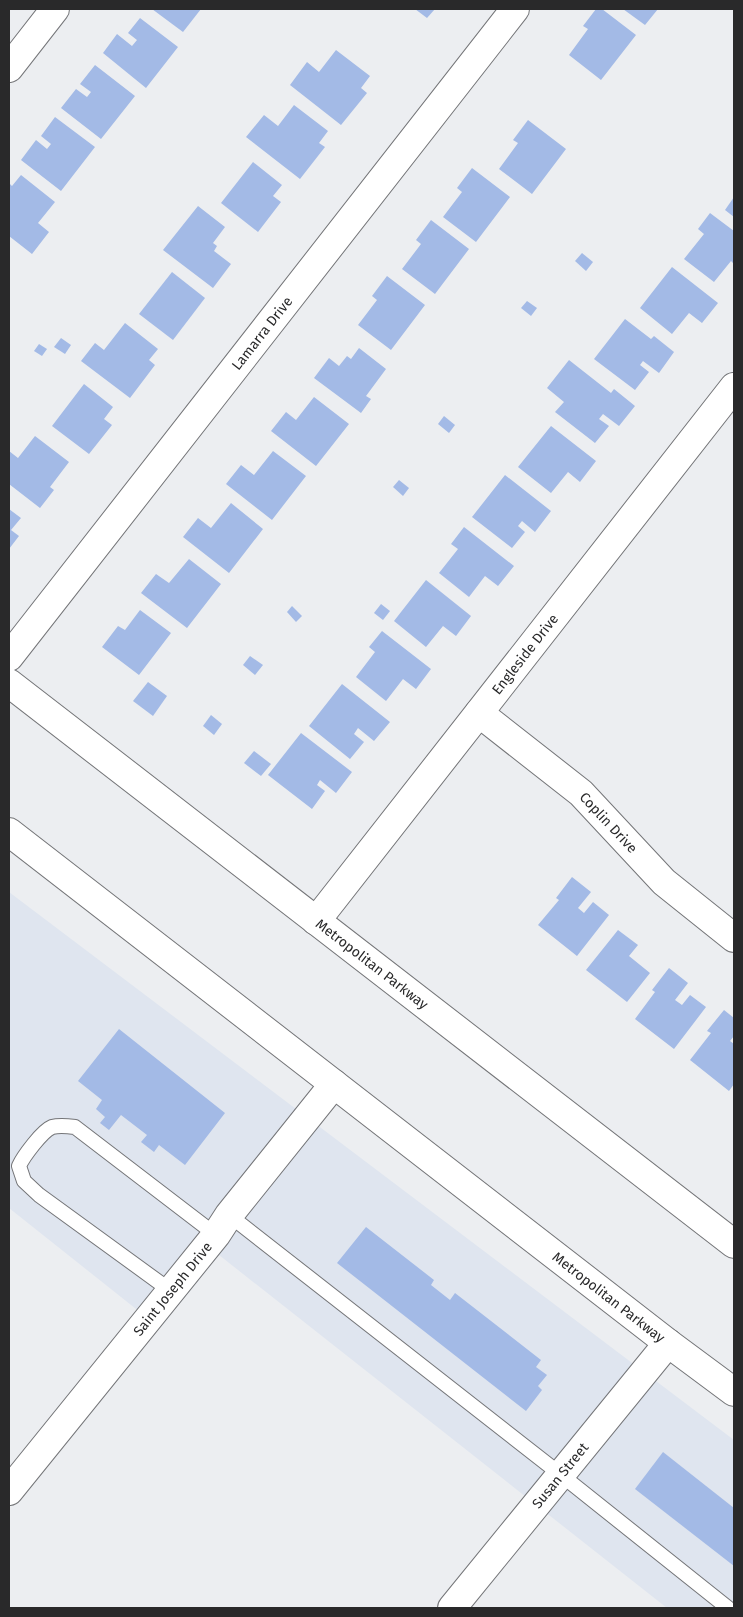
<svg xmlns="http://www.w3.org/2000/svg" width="743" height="1617" font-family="'Fira Sans',sans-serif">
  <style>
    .built { fill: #dfe5ef }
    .building { fill: #a3bae6 }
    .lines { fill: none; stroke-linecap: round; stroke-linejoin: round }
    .service-casing { stroke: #747578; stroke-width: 16 }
    .minor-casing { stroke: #747578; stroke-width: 30 }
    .primary-casing { stroke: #747578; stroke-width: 30 }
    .service { stroke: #fff; stroke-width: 14 }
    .minor { stroke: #fff; stroke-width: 28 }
    .primary { stroke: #fff; stroke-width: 28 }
    .labels { text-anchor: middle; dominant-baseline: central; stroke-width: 4; stroke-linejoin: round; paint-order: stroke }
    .street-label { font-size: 14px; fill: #29292a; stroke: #eceef1 }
  </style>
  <rect width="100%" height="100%" fill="#eceef1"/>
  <polygon class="built" points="9,892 734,1440 734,1608 667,1608 219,1255 160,1328 9,1208"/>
  <g class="building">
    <polygon points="152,9 201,9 183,32"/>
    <polygon points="415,9 435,9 427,18"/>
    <polygon points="596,9 602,9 636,35 601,80 569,55 588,29 583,26"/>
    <polygon points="623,9 658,9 645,25"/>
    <polygon points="140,18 178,47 146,88 103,53 117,34 132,46 137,40 128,33"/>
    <polygon points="336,50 370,76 361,88 367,93 341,125 290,85 307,62 319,72"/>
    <polygon points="95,65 135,96 101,139 61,108 76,89 87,97 91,92 80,84"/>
    <polygon points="294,105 328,131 319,143 325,147 300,179 246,137 264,115 278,126"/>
    <polygon points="55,117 95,147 61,191 21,160 36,140 47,149 51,144 41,136"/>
    <polygon points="528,120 566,149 532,194 499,169 518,143 513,140"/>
    <polygon points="253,162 282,185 273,196 281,202 258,232 221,203"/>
    <polygon points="472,168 510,197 476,242 443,217 462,192 457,188"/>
    <polygon points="21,175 55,202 38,223 49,232 32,254 9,236 9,183 12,186"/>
    <polygon points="734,197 734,217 725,210"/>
    <polygon points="198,206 225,227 213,243 217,246 214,251 231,264 213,288 163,250"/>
    <polygon points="710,213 734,231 734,264 731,261 714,282 684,259 704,234 698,229"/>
    <polygon points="431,220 469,249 435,294 402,269 421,244 416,240"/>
    <polygon points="582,253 593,262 586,271 575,261"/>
    <polygon points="672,267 718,303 702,323 689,313 672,334 640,308"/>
    <polygon points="172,272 205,298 173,340 139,314"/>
    <polygon points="387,276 425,305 391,350 358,325 377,300 372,296"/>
    <polygon points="527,301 537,308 531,316 521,308"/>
    <polygon points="625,319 651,339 654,336 674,352 659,373 643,361 640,365 649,372 635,390 594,359"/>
    <polygon points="125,323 158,349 149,360 155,365 130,398 81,361 95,343 104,350"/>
    <polygon points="61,338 71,345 65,354 54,347"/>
    <polygon points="39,344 47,349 42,356 34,351"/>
    <polygon points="359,348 386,369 366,396 371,399 361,413 314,378 329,358 339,366 347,356 351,359"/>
    <polygon points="569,360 611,393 614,389 635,406 619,426 603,414 599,419 609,426 595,443 555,412 564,402 547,388"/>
    <polygon points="84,384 113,407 104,419 112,425 89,454 52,426"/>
    <polygon points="314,397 349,424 316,466 271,431 286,412 296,420"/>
    <polygon points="444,416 455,425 449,433 438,424"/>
    <polygon points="551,426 596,461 580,482 568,472 551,493 518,467"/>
    <polygon points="35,436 69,462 50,487 54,490 40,508 9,484 9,451 18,458"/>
    <polygon points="273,451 306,476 272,520 226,484 241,465 254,475"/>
    <polygon points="505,475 551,511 535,532 522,521 518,526 525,532 512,548 472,517"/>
    <polygon points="399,480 409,488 403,496 393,487"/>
    <polygon points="231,503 263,529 229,573 183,537 198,518 211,528"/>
    <polygon points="9,509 21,518 11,530 19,536 9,549"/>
    <polygon points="464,527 514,566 498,586 485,576 469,597 439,573 458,549 451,544"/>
    <polygon points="189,559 221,584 187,628 141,593 156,574 169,583"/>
    <polygon points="426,580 471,616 456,636 443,626 426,647 394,621"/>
    <polygon points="381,604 390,611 383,620 374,613"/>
    <polygon points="292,606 302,616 296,622 287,612"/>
    <polygon points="140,610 171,633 139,675 102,647 118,626 125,630"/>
    <polygon points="382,631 431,669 416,689 403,679 386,701 356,677 375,652 369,647"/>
    <polygon points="250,656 263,665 255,675 243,665"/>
    <polygon points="148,682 167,696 153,716 133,701"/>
    <polygon points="342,684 390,722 374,741 358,728 354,734 364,742 350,759 309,726"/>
    <polygon points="211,715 222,724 214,735 203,726"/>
    <polygon points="301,733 352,772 336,793 320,780 317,785 325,791 312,809 268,775"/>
    <polygon points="254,751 271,764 261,776 244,763"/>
    <polygon points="572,877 591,892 578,908 584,913 593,902 609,915 577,956 538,925 559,900 556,898"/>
    <polygon points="618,930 638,945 629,956 650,973 627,1002 586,970"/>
    <polygon points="669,968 688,983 675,1000 682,1005 690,995 706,1007 674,1049 635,1019 655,992 652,990"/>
    <polygon points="724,1010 734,1018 734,1036 730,1041 734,1044 734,1084 729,1091 690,1060 711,1033 707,1031"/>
    <polygon points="119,1029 225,1113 185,1165 159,1145 154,1152 141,1142 147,1135 121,1115 109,1130 100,1123 105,1117 96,1109 102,1100 78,1081"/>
    <polygon points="366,1227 434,1280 431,1285 450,1300 455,1293 541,1360 536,1367 547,1375 538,1386 542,1390 526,1411 337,1263"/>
    <polygon points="663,1452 734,1508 734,1566 635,1489"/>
  </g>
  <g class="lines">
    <defs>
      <g id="service">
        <polyline points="229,1215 560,1474 728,1608"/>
        <path d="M171 1291 39 1195 24 1181 19 1166C23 1157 42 1131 52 1127 59 1125 68 1126 75 1127L216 1235"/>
      </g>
      <g id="minor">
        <polyline points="9,68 55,9"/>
        <path id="s1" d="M9 657 515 9"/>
        <path id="s2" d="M479 713 581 793 664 882 734 938"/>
        <path id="s3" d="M316 921 734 387"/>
        <path id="s4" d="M9 1491 216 1235 229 1215 334 1084"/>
        <path id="s5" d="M452 1608 668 1343"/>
      </g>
      <g id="primary">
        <path id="s6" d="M9 683 734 1244"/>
        <path id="s7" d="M9 832 668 1343 734 1392"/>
      </g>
    </defs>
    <use href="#service" class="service-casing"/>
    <use href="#minor" class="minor-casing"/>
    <use href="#primary" class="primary-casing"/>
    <use href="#service" class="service"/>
    <use href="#minor" class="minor"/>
    <use href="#primary" class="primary"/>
  </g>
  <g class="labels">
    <g class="street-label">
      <text stroke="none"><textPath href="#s1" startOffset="411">Lamarra Drive</textPath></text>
      <text stroke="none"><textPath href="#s3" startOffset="339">Engleside Drive</textPath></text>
      <text stroke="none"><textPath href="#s2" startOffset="170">Coplin Drive</textPath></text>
      <text stroke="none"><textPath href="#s6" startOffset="459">Metropolitan Parkway</textPath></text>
      <text stroke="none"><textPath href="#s4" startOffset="260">Saint Joseph Drive</textPath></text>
      <text stroke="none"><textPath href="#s7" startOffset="759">Metropolitan Parkway</textPath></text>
      <text stroke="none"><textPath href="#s5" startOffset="171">Susan Street</textPath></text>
    </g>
  </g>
  <rect width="743" height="1617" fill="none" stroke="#29292a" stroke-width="20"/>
</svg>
